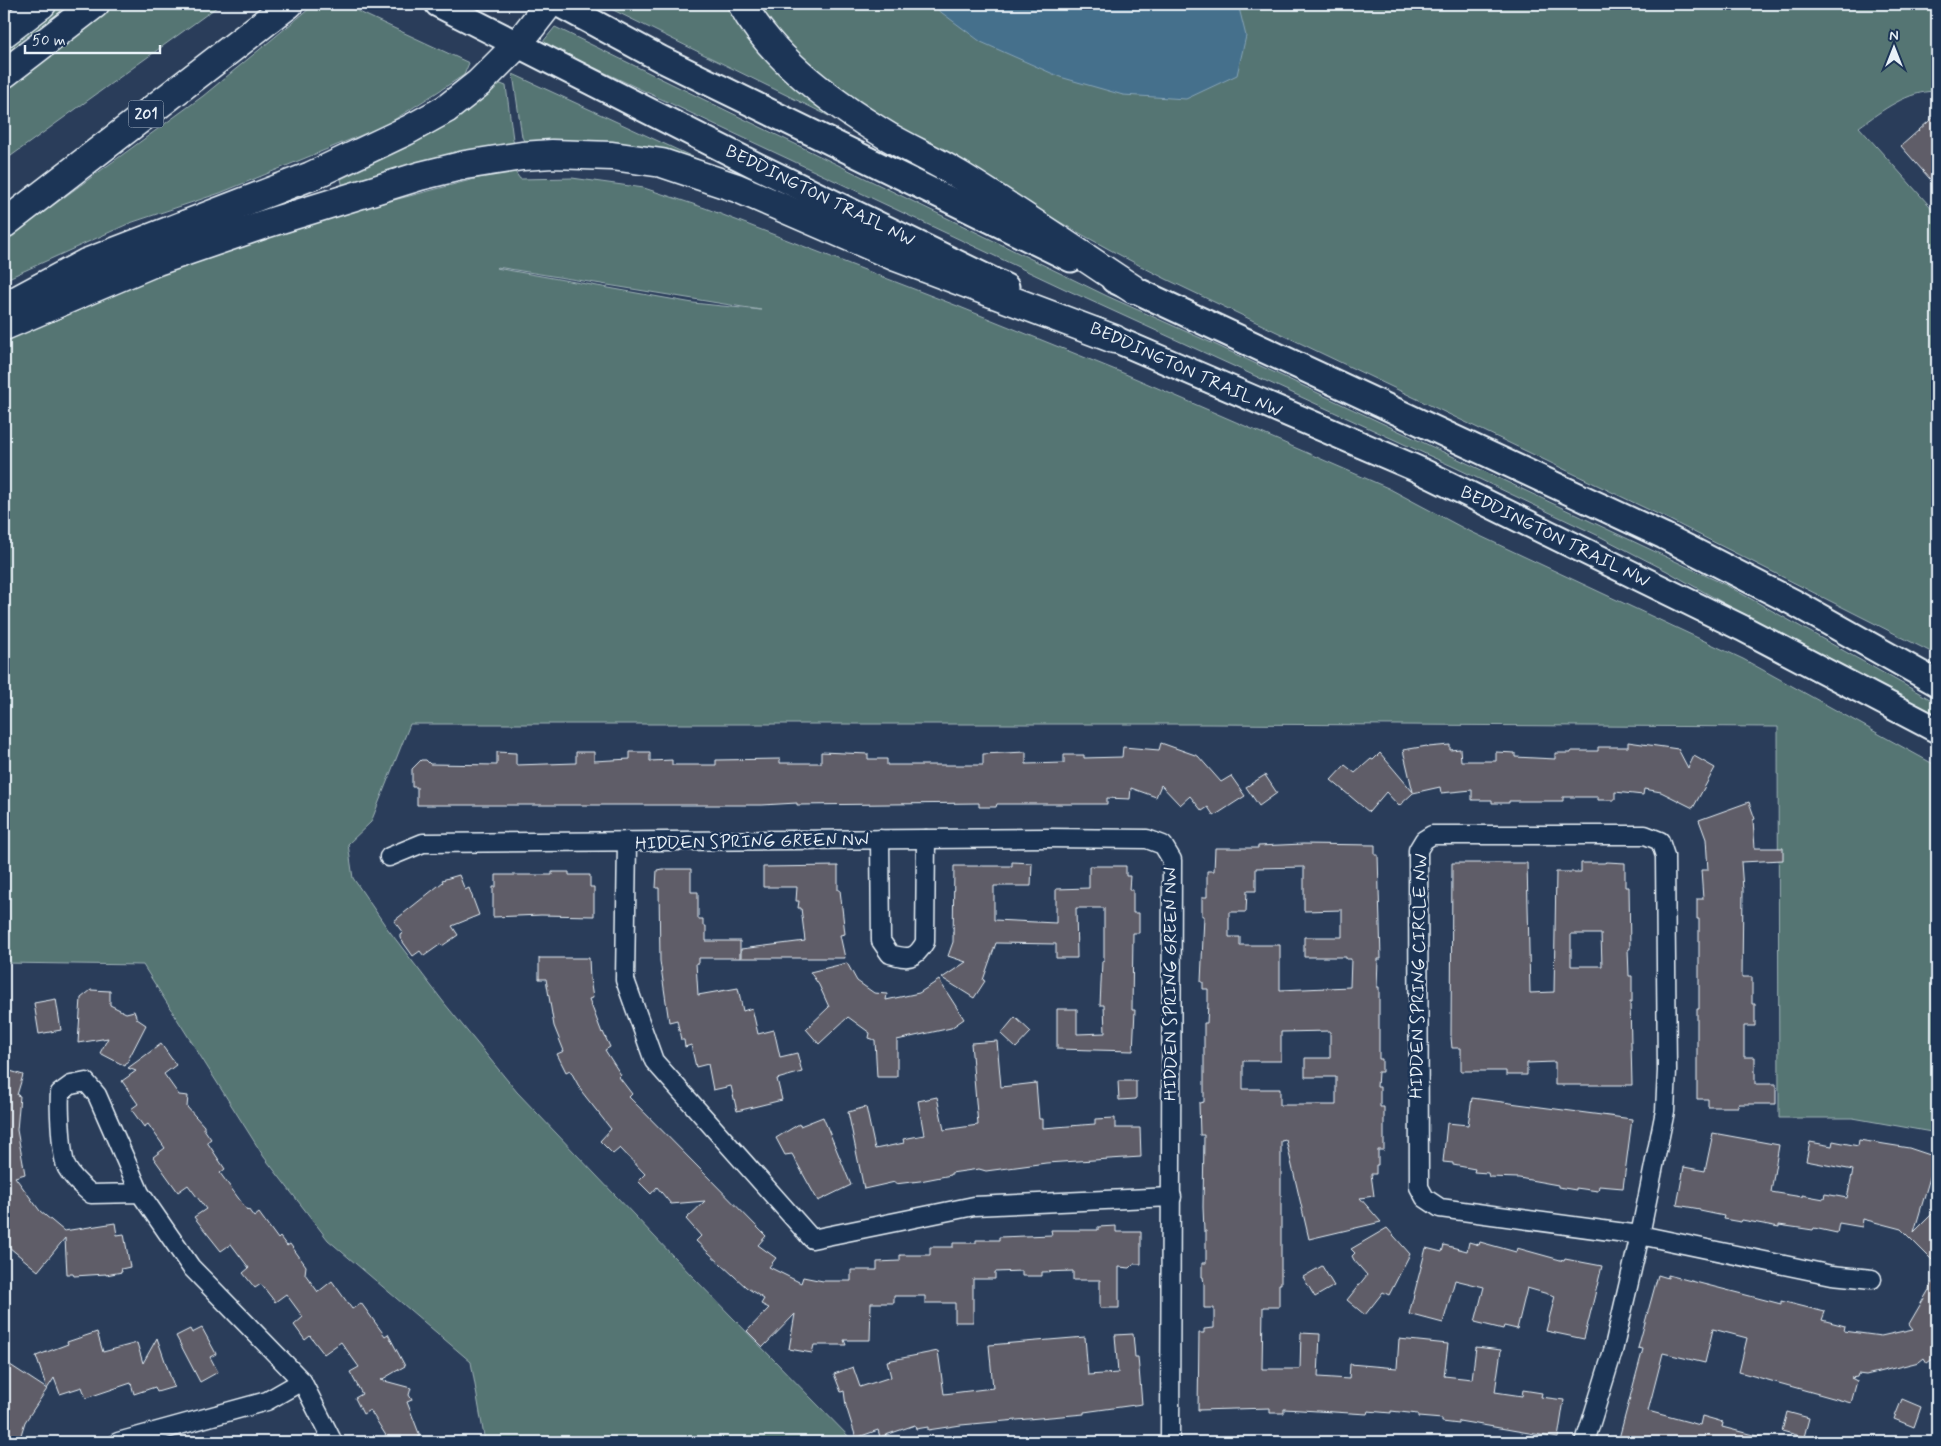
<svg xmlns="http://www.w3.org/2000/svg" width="1941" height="1446" font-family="Mynerve,sans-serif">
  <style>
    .green { fill: #547473; stroke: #9eb2b6; fill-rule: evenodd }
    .water { fill: #45708c; stroke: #86a4b7 }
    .building { fill: #5e5d68; stroke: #e8f1f8; fill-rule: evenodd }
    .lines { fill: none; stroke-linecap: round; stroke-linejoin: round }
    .minor-casing { stroke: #e8f1f8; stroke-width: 21 }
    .secondary-casing { stroke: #e8f1f8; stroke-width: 29 }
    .motorway-casing { stroke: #e8f1f8; stroke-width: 31 }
    .minor { stroke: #1d3557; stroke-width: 18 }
    .secondary { stroke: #1d3557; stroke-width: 25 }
    .motorway { stroke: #1d3557; stroke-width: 28 }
    .labels { text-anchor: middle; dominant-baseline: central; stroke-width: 5; stroke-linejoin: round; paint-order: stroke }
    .shield { fill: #1d3557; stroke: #abb9c8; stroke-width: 1 }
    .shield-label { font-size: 16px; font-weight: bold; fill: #e8f1f8 }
    .street-label { font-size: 18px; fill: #e8f1f8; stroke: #1d3557 }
  </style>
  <rect width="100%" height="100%" fill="#2a3d5a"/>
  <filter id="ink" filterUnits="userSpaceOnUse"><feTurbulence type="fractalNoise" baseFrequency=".02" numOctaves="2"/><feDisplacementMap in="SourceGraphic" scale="10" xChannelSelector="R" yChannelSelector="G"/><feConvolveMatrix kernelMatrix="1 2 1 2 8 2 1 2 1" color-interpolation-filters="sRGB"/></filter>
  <g filter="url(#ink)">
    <g class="green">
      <polygon points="4,4 221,4 4,161"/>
      <polygon points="315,4 342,4 469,63 464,75 386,125 220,193 130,223 4,280 4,241 203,96"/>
      <polygon points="601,4 731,4 831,107 829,116"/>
      <path d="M756 4H1937V91C1907 91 1883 110 1859 127L1937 214V655L1664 517 1166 279C1093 242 1023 202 954 160 893 123 830 89 781 37 772 27 764 15 756 4Z"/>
      <polygon points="555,27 1107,296 1216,345 1728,586 1937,703 1937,715 1860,680 1667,571 1599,536 1454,467 1065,289 542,43"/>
      <polygon points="513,74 708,164 706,172 526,145 522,137"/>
      <polygon points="498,83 506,86 514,147 343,187 341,179 412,145 472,104"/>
      <path d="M513 169 520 179 572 178 644 188 705 208 955 305 1123 373 1388 488 1463 528 1743 659 1937 766V1133L1853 1118H1779L1778 727 1207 724H410L371 822 348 844 353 878 387 928 445 1004 517 1092 693 1277 854 1442H485L471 1362 328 1240 264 1157 143 965 4 963V333L138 277 329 217ZM496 268 497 267 761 310 693 303Z"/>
    </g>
    <polygon class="water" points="930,4 1238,4 1246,36 1237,75 1186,99 1123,95 1060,77 981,42"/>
    <g class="building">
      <polygon points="1937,114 1937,187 1901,146"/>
      <polygon points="1628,742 1678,749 1688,768 1694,756 1715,768 1693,808 1661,792 1644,789 1643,795 1615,792 1615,800 1598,800 1598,797 1563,797 1563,801 1509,801 1509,803 1492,803 1492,800 1472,800 1472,790 1441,793 1440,787 1413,793 1399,806 1386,792 1369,812 1331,780 1345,765 1355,773 1371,759 1373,760 1380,753 1413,792 1403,750 1427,746 1428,747 1450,745 1450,750 1460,749 1461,761 1496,761 1496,752 1515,753 1515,757 1555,759 1555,753 1571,753 1571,751 1598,751 1598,747 1628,747"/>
      <polygon points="1161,743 1198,756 1221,782 1231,776 1245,796 1214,816 1208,807 1202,811 1190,796 1180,805 1161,785 1156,797 1131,788 1130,799 1107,798 1107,804 997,804 996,807 979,807 979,803 797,805 797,803 762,805 417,805 417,787 412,787 412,769 421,760 426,760 430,764 497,765 497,752 516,753 516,765 576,763 576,752 594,752 594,761 630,759 630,752 650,752 650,761 672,760 672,765 716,765 716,760 780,759 780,763 821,763 821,752 868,754 868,759 887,759 887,765 983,765 983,754 1026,752 1026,764 1064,763 1064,755 1084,755 1084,758 1122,757 1123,747 1159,750"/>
      <polygon points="1265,775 1277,793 1259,806 1246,787"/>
      <polygon points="1749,802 1755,819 1753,820 1755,848 1783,848 1783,860 1741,862 1743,890 1742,977 1752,977 1752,1004 1755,1004 1755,1026 1744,1026 1744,1057 1755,1057 1755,1084 1776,1084 1776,1104 1738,1104 1738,1107 1708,1107 1708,1099 1697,1099 1697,1009 1699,1009 1699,919 1697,919 1697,899 1703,899 1701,870 1708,870 1706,839 1699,820"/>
      <path d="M1303 844 1375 845V855H1378L1381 959H1378L1377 987H1379V1059H1382V1072H1378L1377 1087H1380V1107H1384V1150H1378V1165H1376V1174H1371L1374 1196 1360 1198 1381 1222 1309 1239 1286 1140 1281 1141V1284H1279V1307H1263L1262 1369H1300L1301 1333 1320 1334 1318 1377 1349 1379 1350 1364 1397 1368 1399 1339 1448 1344 1444 1376 1472 1379 1476 1347 1501 1350 1495 1392 1522 1396 1523 1390 1542 1393 1541 1397 1564 1400 1558 1438 1459 1421V1424L1442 1422V1419L1418 1417V1414L1391 1411V1413L1368 1411 1367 1414 1284 1409V1413H1270V1408L1198 1410 1199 1333H1204V1329L1214 1328V1308H1204V1284L1203 1277H1202V1263H1206V1231H1204L1203 1207 1204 1135H1200L1199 1103 1204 1102V1023H1207L1208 1003V989H1203V982H1201L1204 916H1202V897H1207V871H1214L1215 848H1258V846ZM1304 867V911L1342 910V937H1304V957H1346V959H1351L1350 987 1280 990V945H1240V937H1229V912H1246L1247 891H1256V868ZM1330 1031V1058H1305V1077H1336V1105H1280V1089H1243V1061H1281V1032Z"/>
      <polygon points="1012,862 1032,863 1031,886 994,886 994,920 1056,923 1056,889 1089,888 1089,866 1126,866 1126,876 1130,876 1129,890 1133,890 1133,913 1139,913 1139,933 1133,933 1132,1010 1135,1010 1133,1051 1057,1049 1057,1009 1077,1009 1077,1034 1105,1033 1104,1005 1100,1005 1102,961 1104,961 1104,908 1076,908 1077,958 1056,958 1056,944 996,943 983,980 985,981 974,998 942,978 966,962 948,956 953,942 954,866 1012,866"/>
      <path d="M1607 862 1625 863V887H1629L1630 949H1628L1629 976H1632V1002H1630L1632 1085H1555V1062L1527 1063V1075H1506V1071H1461V1048H1452L1451 1037 1452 863H1527L1530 993 1554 992 1556 872H1581V863H1604ZM1571 934H1601L1602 966H1571Z"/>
      <polygon points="838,866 838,890 840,890 845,934 840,935 845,958 741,958 741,949 805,941 801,908 798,908 799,901 796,901 797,887 763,887 763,867"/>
      <polygon points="662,869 691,869 691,892 698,892 698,919 703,919 703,926 706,926 706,941 740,941 740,958 699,958 699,963 696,963 698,995 738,988 743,1011 752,1008 758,1034 774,1030 780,1057 797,1053 802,1072 777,1079 782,1100 737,1111 731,1086 713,1090 708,1064 696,1067 691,1045 685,1047 684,1040 681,1040 677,1020 669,1022 660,961 659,888 656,888 657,870"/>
      <polygon points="552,872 569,872 569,875 590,875 590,887 594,887 594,916 541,915 493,917 493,887 496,887 496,875 552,875"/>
      <polygon points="459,875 465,890 469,888 479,915 452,926 458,935 442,946 441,944 424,956 420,951 413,956 400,938 400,935 403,933 394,921 443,882 442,880"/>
      <polygon points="539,958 589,958 590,979 593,998 589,999 602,1033 603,1032 610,1047 605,1050 621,1075 619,1077 632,1094 629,1097 766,1236 758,1245 776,1258 769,1267 801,1283 803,1277 823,1281 851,1281 851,1270 877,1270 877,1262 900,1261 900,1255 930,1255 930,1247 953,1247 953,1243 976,1243 976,1240 999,1240 999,1237 1052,1235 1051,1230 1098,1230 1098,1227 1116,1226 1116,1232 1141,1232 1141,1264 1134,1264 1130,1268 1119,1267 1119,1308 1100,1308 1100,1280 1073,1280 1073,1271 1042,1272 1042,1276 1022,1276 1022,1271 995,1272 995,1279 973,1279 973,1322 955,1322 955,1303 925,1303 925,1296 894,1296 894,1303 871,1303 870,1340 844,1340 846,1345 814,1345 812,1353 789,1349 795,1314 763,1347 747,1331 769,1308 761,1304 764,1299 746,1287 696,1241 701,1236 686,1219 705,1201 671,1204 657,1187 651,1194 638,1181 645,1174 620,1148 613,1154 600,1141 611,1129 582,1092 570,1070 566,1072 557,1054 564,1051 554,1026 546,979 539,979"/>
      <polygon points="847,963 857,981 874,993 887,994 886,1000 919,993 939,980 964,1019 951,1028 897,1040 897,1077 877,1077 875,1040 869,1038 870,1033 848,1017 819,1044 806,1029 829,1007 819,985 810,972"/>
      <polygon points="91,990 110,991 110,1005 126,1013 134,1011 137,1019 146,1025 125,1066 100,1053 108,1038 78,1043 81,998"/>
      <polygon points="56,999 61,1030 39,1034 34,1003"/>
      <polygon points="1015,1017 1031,1032 1016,1048 1001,1034"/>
      <polygon points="997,1041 1001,1087 1036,1083 1039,1119 1043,1119 1043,1128 1095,1124 1095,1119 1115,1118 1115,1128 1140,1128 1141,1157 1046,1163 986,1171 979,1169 951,1173 951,1175 920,1181 895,1184 895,1182 864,1189 848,1112 866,1107 875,1149 904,1143 903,1139 924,1135 918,1101 937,1097 944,1130 978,1125 971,1043"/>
      <polygon points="161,1044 176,1065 164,1074 179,1095 188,1096 187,1107 204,1126 204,1129 211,1139 207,1142 225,1169 220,1173 247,1210 248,1209 254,1217 259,1213 278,1239 280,1237 287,1246 290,1244 306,1266 305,1274 318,1292 332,1281 352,1309 361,1303 385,1336 388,1334 405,1366 381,1380 411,1388 409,1395 412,1400 407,1402 420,1436 418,1437 420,1442 390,1442 370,1410 363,1414 355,1398 362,1394 350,1372 359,1367 341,1342 324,1354 310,1336 305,1340 294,1325 303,1317 286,1294 275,1302 261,1284 255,1288 243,1273 249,1268 231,1244 221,1251 194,1217 206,1209 188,1185 178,1192 153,1157 165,1148 148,1124 144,1127 131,1109 138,1104 122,1081 136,1071 128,1068"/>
      <polygon points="4,1069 23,1075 17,1095 20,1096 17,1130 25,1174 15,1177 40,1211 64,1231 115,1223 117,1235 124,1234 130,1267 121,1269 122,1272 106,1275 106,1274 74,1276 73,1274 67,1274 65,1238 38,1271 4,1243"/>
      <polygon points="1118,1081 1136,1081 1136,1099 1119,1100"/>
      <polygon points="1472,1098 1632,1119 1623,1188 1599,1186 1598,1191 1576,1188 1576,1190 1558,1187 1558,1185 1519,1178 1489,1177 1488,1173 1474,1172 1475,1169 1453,1165 1453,1163 1443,1162 1447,1123 1468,1125"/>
      <polygon points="823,1117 851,1185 818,1201 792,1154 785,1155 776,1138 799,1124 800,1126"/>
      <polygon points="1713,1133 1779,1145 1771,1192 1802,1197 1802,1195 1824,1199 1825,1194 1847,1198 1853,1170 1806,1161 1810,1142 1832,1146 1833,1141 1858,1146 1859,1140 1909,1148 1936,1157 1914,1232 1937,1209 1937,1265 1901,1229 1863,1219 1862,1227 1839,1223 1837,1233 1814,1228 1813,1230 1779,1225 1779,1227 1742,1220 1741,1222 1723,1219 1724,1216 1700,1211 1700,1209 1677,1205 1684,1167 1705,1171"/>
      <polygon points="1387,1228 1410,1254 1389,1295 1383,1292 1365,1315 1347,1300 1367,1275 1354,1260 1352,1256 1355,1253 1351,1249"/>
      <polygon points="1469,1242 1479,1245 1480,1242 1516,1252 1517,1248 1564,1261 1565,1259 1602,1266 1584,1339 1546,1331 1555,1296 1527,1288 1517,1329 1504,1326 1503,1329 1475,1322 1484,1287 1455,1280 1443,1323 1409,1314 1426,1248 1442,1252 1444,1245 1467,1251"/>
      <polygon points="1322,1266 1334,1286 1315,1297 1303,1277"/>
      <polygon points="1658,1275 1668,1278 1668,1275 1781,1304 1781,1301 1825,1312 1822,1320 1845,1326 1844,1331 1881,1336 1913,1329 1909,1324 1937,1276 1937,1356 1927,1363 1924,1358 1919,1362 1866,1375 1858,1374 1857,1377 1851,1378 1857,1381 1851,1403 1739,1372 1747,1338 1713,1329 1705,1363 1663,1353 1648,1411 1700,1425 1702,1416 1723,1422 1722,1427 1761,1437 1760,1442 1618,1442 1643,1349 1638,1348"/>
      <polygon points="202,1328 214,1350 216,1354 210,1357 218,1372 200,1382 176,1336 190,1329 192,1333"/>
      <polygon points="97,1332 103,1352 137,1343 143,1363 157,1338 174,1387 157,1392 155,1387 134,1394 131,1383 86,1398 82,1387 60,1394 54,1378 47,1389 36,1356 68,1344 67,1342"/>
      <polygon points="1133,1334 1135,1357 1138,1357 1142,1404 1084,1412 1084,1414 961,1425 928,1430 928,1427 916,1429 915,1425 880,1437 878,1430 856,1438 846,1406 844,1391 841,1392 834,1374 853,1367 860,1387 891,1377 887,1361 938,1351 944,1394 993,1388 989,1345 1085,1337 1088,1375 1118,1373 1115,1335"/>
      <polygon points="4,1361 47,1389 25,1422 20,1438 4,1433"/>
      <polygon points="1902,1399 1921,1407 1914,1427 1894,1419"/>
      <polygon points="1787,1412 1809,1418 1804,1437 1782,1431"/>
    </g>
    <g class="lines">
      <defs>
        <g id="minor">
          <path d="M880 839 881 941 890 954C908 959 915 960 925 942L926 839"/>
          <polyline points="627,841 625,980 654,1061 812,1239 974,1206 1172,1197"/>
          <polyline points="389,857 423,843 1047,838 1147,839 1163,845 1172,860 1170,1442"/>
          <path d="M140 1193 91 1194C82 1186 73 1179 67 1168 61 1158 59 1106 60 1093L71 1085 86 1082 97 1095 140 1193 191 1267 302 1381 333 1442"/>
          <polyline points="118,1442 267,1401 302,1381"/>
          <polyline points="1585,1442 1613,1351 1640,1235 1665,1111 1667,1071 1665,856 1660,841 1645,835 1432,835 1424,840 1418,850 1419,1187 1425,1198 1440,1208 1640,1235 1832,1275 1872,1279"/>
        </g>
        <g id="secondary">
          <polyline points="438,4 757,166 1006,287"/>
          <polyline points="559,4 661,59 1071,259"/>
          <polyline points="1114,280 1664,536 1793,602 1937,683"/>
          <polyline points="1096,331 1415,468 1742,628 1937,730"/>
        </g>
        <g id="motorway">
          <path d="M742 4C773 60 835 105 889 137 912 150 936 161 959 175 1018 211 1075 251 1133 289"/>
          <polyline points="4,33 42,4"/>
          <polyline points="4,74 95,4"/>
          <polyline points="4,224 289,4"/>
          <polyline points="4,307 86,263 311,176 408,130 446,109 479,83 517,45 549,4"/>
          <polyline points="4,326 157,261 265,224 420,176 465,165 522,156 552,154 612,156 662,163 737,188 896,257 1114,339"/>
        </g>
      </defs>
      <use href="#minor" class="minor-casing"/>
      <use href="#secondary" class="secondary-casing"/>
      <use href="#motorway" class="motorway-casing"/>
      <use href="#minor" class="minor"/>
      <use href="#secondary" class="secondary"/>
      <use href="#motorway" class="motorway"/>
    </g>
  </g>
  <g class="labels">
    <rect class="shield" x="128.5" y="100.5" width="35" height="27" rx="4"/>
    <g class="shield-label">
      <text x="146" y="114">201</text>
    </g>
    <g class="street-label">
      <text transform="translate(820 196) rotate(26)">BEDDINGTON TRAIL NW</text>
      <text transform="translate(1186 370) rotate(24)">BEDDINGTON TRAIL NW</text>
      <text transform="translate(1555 537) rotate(26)">BEDDINGTON TRAIL NW</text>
      <text transform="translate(752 842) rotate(-1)">HIDDEN SPRING GREEN NW</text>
      <text transform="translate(1419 976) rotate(-89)">HIDDEN SPRING CIRCLE NW</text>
      <text transform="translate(1171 984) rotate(-90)">HIDDEN SPRING GREEN NW</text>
    </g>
  </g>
  <rect width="1941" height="1446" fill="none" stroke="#1d3557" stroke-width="20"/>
  <rect x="10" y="10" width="1921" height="1426" fill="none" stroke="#e8f1f8" stroke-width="2" filter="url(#ink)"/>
  <g transform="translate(1894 48)" stroke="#1d3557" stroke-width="4" paint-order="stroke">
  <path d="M0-4L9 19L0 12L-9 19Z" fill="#e8f1f8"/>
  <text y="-8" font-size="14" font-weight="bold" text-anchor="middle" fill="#e8f1f8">N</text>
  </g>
  <path d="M25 45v8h135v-8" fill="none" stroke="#e8f1f8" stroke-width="2.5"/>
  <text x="32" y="45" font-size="15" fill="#e8f1f8" stroke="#1d3557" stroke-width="4" paint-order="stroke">50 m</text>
</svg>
